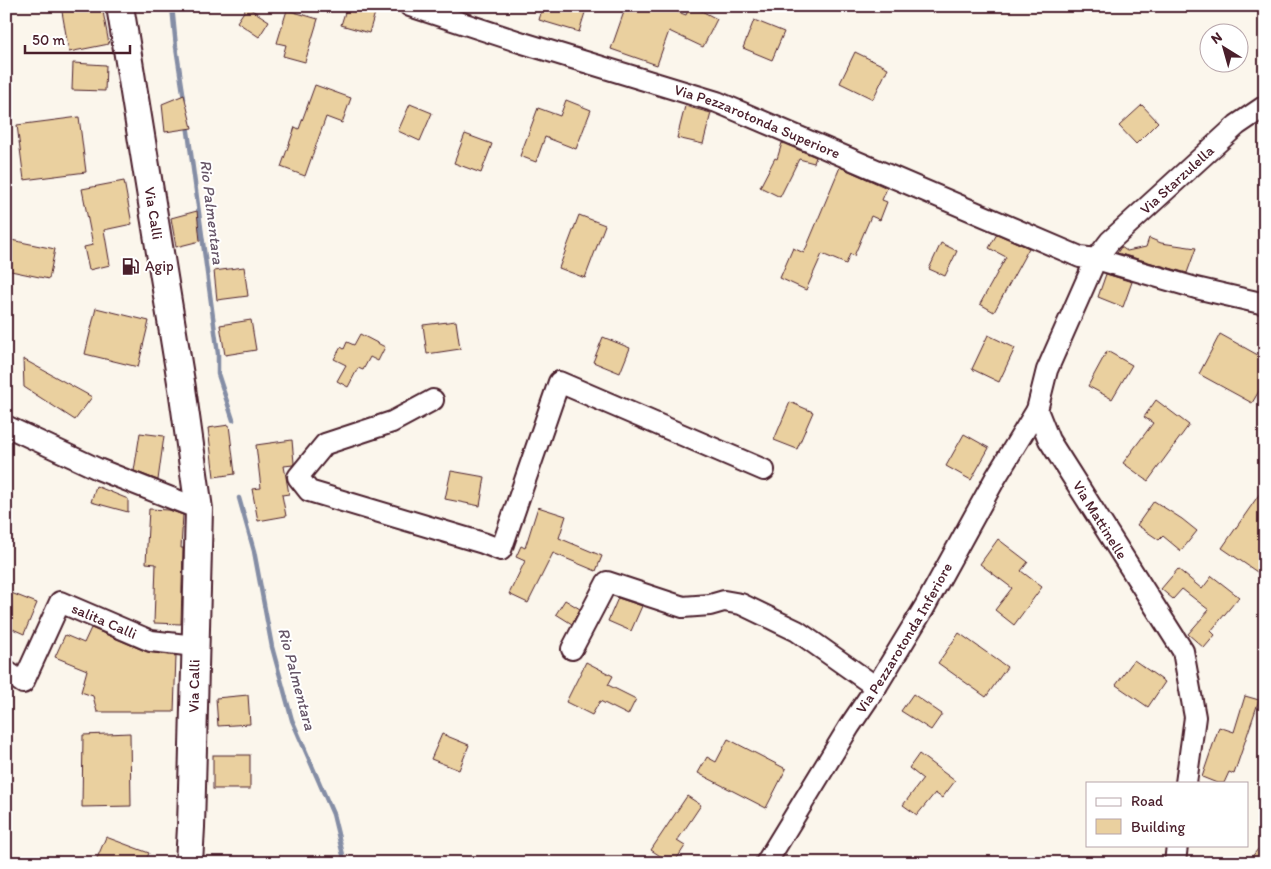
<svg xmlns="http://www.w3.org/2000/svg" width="1271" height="869" font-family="Itim,sans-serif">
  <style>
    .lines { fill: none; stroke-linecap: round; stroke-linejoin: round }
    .stream { stroke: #848da5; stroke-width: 4.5 }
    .building { fill: #ead09f; stroke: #4a1f2b }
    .minor-casing { stroke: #4a1f2b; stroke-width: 24 }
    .major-casing { stroke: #4a1f2b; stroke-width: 30 }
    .minor { stroke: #fff; stroke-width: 20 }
    .major { stroke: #fff; stroke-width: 26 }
    .labels { text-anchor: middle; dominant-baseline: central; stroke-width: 4; stroke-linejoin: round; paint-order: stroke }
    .street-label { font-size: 15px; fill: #4a1f2b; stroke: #fff }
    .poi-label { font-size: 15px; fill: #4a1f2b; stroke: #fff; text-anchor: start }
    .water-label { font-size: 16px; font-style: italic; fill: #675668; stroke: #fff }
  </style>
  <rect width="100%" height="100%" fill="#fbf6ec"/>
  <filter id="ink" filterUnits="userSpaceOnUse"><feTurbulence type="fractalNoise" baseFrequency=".02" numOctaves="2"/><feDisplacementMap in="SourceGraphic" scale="10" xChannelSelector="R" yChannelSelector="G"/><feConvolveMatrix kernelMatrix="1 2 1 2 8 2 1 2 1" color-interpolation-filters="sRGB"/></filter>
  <g filter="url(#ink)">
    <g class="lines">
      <g class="stream">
        <polyline points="172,6 176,47 184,99"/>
        <polyline points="187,124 218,354 218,374 233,420"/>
        <polyline points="239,498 254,551 272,647 292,720 333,814 345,863"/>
      </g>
    </g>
    <g class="building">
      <polygon points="61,6 102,6 109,44 69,52"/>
      <polygon points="347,6 377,6 369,33 341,25"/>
      <polygon points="543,6 587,6 579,32 539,20"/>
      <polygon points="626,6 662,6 686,15 690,6 692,6 717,19 703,47 669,31 657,65 611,49"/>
      <polygon points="247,7 269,21 259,37 237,22"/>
      <polygon points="287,10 318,19 305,62 283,56 286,45 277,43"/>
      <polygon points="754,20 784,32 772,60 743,48"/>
      <polygon points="855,52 888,68 873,99 840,83"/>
      <polygon points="73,63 106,65 105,91 72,90"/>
      <polygon points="315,85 351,98 342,123 326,117 305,176 281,167 295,127 299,129"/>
      <polygon points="184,95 192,128 165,132 162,104"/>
      <polygon points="566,100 591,110 576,149 545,137 536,162 520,156 538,108 560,116"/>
      <polygon points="410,104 432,113 420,141 398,131"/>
      <polygon points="1142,105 1158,122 1136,144 1119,126"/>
      <polygon points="685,106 711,113 703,144 677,138"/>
      <polygon points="79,117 86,172 24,180 17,125"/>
      <polygon points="465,134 492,144 481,173 454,163"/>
      <polygon points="782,143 816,157 814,163 799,159 780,197 760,187 775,158 777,159"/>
      <polygon points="840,167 887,188 882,200 887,202 880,220 871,216 854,256 850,254 846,264 822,254 806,290 780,278 793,248 804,253"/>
      <polygon points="124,181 132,224 104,230 110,265 89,270 84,247 93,245 82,189"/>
      <polygon points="197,211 200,241 176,247 171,218"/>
      <polygon points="579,215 605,225 585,278 559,268"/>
      <polygon points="997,234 1029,248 994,312 980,304 1006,257 989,248"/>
      <polygon points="1149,238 1161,243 1196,248 1187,273 1117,253 1121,247 1127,251 1146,247"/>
      <polygon points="6,239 55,249 49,279 6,270"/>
      <polygon points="941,243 957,251 945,276 929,269"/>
      <polygon points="244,267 248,296 217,300 214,271"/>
      <polygon points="1106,274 1132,282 1123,307 1098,297"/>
      <polygon points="96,308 149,321 138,367 85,354"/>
      <polygon points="251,320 256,350 225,355 220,325"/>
      <polygon points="456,321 460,349 427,354 423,325"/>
      <polygon points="360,334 385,347 378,361 370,357 363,370 358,368 348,387 337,381 346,365 334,359 341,347 344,349 347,342 354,345"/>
      <polygon points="1220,334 1265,359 1265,381 1252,403 1199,374"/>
      <polygon points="988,335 1015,348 999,382 972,369"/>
      <polygon points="603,337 630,348 620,373 593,362"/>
      <polygon points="1107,351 1132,365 1112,399 1088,386"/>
      <polygon points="23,359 92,397 75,420 24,387"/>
      <polygon points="1156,400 1189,425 1148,481 1123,463 1153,423 1144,417"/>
      <polygon points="790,402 813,412 797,449 774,440"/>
      <polygon points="229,425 235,474 214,477 208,428"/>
      <polygon points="140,433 164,436 158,480 134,471"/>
      <polygon points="964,434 989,448 971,480 946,466"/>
      <polygon points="292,440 294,463 293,465 284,466 289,494 282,495 286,516 258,521 252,489 261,488 256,445"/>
      <polygon points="451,471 485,477 480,506 445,499"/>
      <polygon points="96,486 128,499 128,512 91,502"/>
      <polygon points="1265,486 1265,569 1260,574 1222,548"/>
      <polygon points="1154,501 1182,519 1197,531 1181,551 1163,536 1159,540 1137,525"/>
      <polygon points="538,507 566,516 559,538 602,556 596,571 553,553 528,603 509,594 525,561 516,557 521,546 525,548"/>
      <polygon points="149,509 169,510 183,515 181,548 183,548 181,624 154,623 156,564 146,563"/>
      <polygon points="998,539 1028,562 1021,571 1042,587 1014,625 995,610 1012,588 980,564"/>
      <polygon points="1178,569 1202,589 1212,576 1239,597 1211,631 1215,635 1204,648 1188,634 1209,610 1182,589 1173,599 1161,589"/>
      <polygon points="6,591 37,603 24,634 6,626"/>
      <polygon points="618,598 642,606 631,631 608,621"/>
      <polygon points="565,600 580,609 572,624 556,614"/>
      <polygon points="91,628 147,652 176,656 174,712 97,712 93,696 81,692 87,670 55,657 65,635 84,643"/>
      <polygon points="959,633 1007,667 986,697 938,663"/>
      <polygon points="1134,660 1165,682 1148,707 1116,685"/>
      <polygon points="586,662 613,676 608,685 636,699 628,715 600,701 592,715 566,702"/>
      <polygon points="913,694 942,714 931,730 901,711"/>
      <polygon points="248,695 250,724 218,726 216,698"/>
      <polygon points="1245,696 1259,700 1234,774 1229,772 1224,783 1217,783 1202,777 1219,727 1234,732"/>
      <polygon points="130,733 131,806 82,807 83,735"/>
      <polygon points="442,734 469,745 459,770 431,759"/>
      <polygon points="728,739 786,769 766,808 698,773 707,757 716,762"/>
      <polygon points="919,754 955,781 942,798 935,793 917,815 903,805 923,779 909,768"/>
      <rect x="213" y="755" width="37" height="34"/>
      <polygon points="687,796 701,805 677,841 685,846 674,863 671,863 651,850"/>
      <polygon points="106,837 149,853 145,863 95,863"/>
      <polygon points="1258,849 1265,854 1265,863 1247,863"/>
    </g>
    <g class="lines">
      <defs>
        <g id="minor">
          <path id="s1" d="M410 6 523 43 717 102 1080 257 1096 259 1196 288 1265 304"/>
          <polyline points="433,400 392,422 325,444 298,477 309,491 483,543 501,550 559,382 764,470"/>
          <polyline points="6,426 98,469 199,509"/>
          <polyline points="572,649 607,582 683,607 710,605 724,601 741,604 797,631 876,687"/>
          <path id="s2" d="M6 671 23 683 60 602 151 641 195 646"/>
          <path id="s3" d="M1186 783 1195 717 1183 651 1049 440 1037 410 1047 370 1096 259 1110 241 1237 125 1265 106"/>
          <path id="s4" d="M766 863 849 727 876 687 924 608 996 477 1037 410"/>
          <polyline points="1175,863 1177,845"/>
        </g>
        <g id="major">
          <path id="s5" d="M120 6 182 388 199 509 191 827 189 863"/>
        </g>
      </defs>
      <use href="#minor" class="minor-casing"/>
      <use href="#major" class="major-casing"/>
      <use href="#minor" class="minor"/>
      <use href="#major" class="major"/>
    </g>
  </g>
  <defs>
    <symbol id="fuel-bare" viewBox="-9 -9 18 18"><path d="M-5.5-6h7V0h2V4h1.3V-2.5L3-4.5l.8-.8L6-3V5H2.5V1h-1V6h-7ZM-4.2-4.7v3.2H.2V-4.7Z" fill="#4a1f2b" stroke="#fff" stroke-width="2.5" paint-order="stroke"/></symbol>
  </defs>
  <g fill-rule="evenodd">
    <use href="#fuel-bare" x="118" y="254" width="25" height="25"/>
  </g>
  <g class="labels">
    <g class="street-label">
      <text stroke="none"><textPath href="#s1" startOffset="366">Via Pezzarotonda Superiore</textPath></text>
      <text stroke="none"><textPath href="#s3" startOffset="692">Via Starzulella</textPath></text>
      <text stroke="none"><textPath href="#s5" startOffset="210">Via Calli</textPath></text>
      <text transform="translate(1100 520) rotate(58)">Via Mattinelle</text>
      <text stroke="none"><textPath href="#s2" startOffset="158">salita Calli</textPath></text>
      <text stroke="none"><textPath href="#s4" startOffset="264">Via Pezzarotonda Inferiore</textPath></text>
      <text transform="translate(194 686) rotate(-89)">Via Calli</text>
    </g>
    <g class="poi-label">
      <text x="145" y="266">Agip</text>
    </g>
    <g class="water-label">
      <text transform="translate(212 212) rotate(83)">Rio Palmentara</text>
      <text transform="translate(297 679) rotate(75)">Rio Palmentara</text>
    </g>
  </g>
  <rect width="1271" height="869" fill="none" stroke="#fff" stroke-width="25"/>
  <rect x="12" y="12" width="1246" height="844" fill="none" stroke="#4a1f2b" stroke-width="2" filter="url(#ink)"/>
  <rect x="1086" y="782" width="162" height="65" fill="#ffffff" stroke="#b7a5aa"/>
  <rect x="1096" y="798" width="25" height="8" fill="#ffffff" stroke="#b7a5aa"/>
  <text x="1131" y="806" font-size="15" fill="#4a1f2b">Road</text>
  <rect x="1096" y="819" width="25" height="15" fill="#ead09f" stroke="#b7a5aa"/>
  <text x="1131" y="832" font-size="15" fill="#4a1f2b">Building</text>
  <g transform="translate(1224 48) rotate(323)"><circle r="24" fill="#ffffff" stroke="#b7a5aa"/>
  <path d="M0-4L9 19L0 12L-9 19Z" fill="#4a1f2b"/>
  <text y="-8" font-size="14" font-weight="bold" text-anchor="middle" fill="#4a1f2b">N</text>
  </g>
  <path d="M25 45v8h105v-8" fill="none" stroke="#4a1f2b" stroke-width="2.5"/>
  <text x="32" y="45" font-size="15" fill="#4a1f2b" stroke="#ffffff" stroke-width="4" paint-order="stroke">50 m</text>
</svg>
